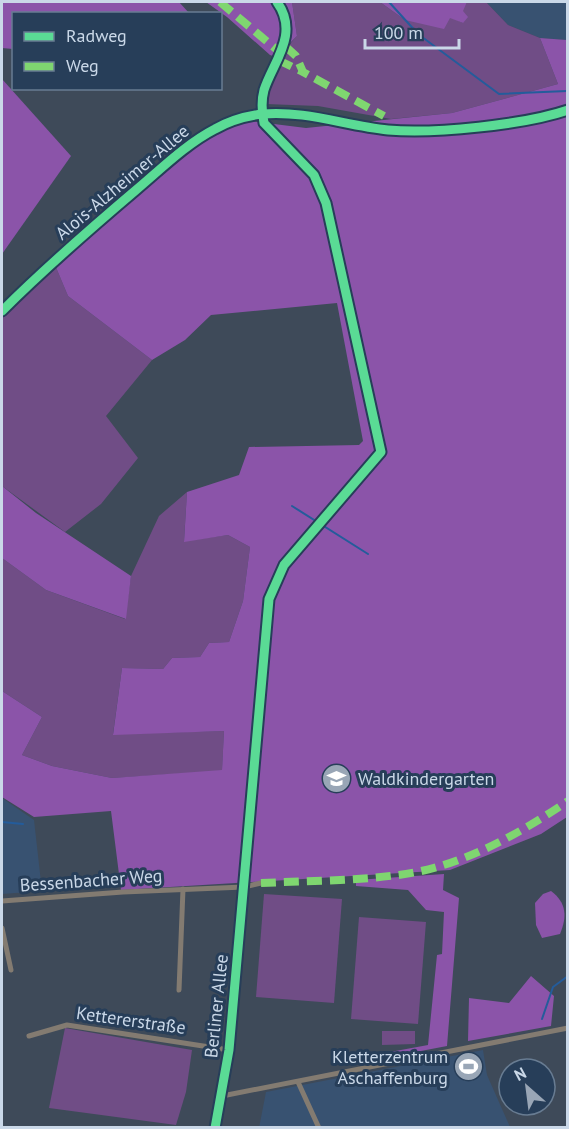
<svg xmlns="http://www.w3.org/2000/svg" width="569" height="1129" font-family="'PT Sans',sans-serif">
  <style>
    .built { fill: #385271 }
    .green { fill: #704d86 }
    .forest { fill: #8b54a9 }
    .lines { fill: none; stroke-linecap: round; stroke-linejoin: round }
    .stream { stroke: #245c9b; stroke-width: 2 }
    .minor { stroke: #837b71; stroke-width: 5 }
    .tertiary { stroke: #837b71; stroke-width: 7 }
    .quiet { stroke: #7fd670; stroke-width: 8; stroke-dasharray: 15 8; stroke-linecap: butt }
    .cycleway-casing { stroke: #273e59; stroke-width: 13 }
    .cycleway { stroke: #5adb95; stroke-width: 9 }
    .labels { text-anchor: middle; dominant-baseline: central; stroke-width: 6; stroke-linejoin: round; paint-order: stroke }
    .street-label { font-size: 18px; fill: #cad8e8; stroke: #273e59 }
    .poi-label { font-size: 18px; fill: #cad8e8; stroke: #273e59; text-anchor: start }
  </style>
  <rect width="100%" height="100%" fill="#3e4a59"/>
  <g class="built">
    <polygon points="486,2 567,2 567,40 540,38 508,25"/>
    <polygon points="2,798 34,820 42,891 2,894"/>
    <polygon points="483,1050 487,1075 510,1127 259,1128 266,1092"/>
  </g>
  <g class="green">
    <path d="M292 2H380L405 20 450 17 463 23 462 11 467 2H486L508 25 540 38 558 84 452 113 391 119 318 106 266 104C269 83 282 51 297 36Z"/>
    <polygon points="55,265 68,296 152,360 106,416 138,458 101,504 65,532 2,486 2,318"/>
    <polygon points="187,492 184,541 228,535 250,547 243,601 229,642 209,643 200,657 172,658 163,669 122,668 113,734 224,731 222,771 112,778 52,766 22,755 42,717 2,691 2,558 46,590 125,619 131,576 159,516"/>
    <polygon points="264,894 342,899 334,1003 256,997"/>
    <polygon points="359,917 426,922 418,1024 351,1019"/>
    <polygon points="65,1028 192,1050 186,1092 176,1125 49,1108"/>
    <polygon points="382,1031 415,1031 415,1044 382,1045"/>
  </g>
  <g class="forest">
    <polygon points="2,2 179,2 189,13 14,14 13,49 2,48"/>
    <polygon points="206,2 292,2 297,36 276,57 270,55 227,17"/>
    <polygon points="380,2 467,2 463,11 468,17 463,23 450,18 444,29 405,20"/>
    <polygon points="540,38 567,40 567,817 541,834 450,870 121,890 111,811 34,817 2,797 2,691 42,717 22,755 52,766 112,778 222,770 224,731 113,735 122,668 163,669 172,658 200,657 209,643 229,642 243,601 250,547 228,535 184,542 187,492 239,475 249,447 359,445 363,441 337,303 211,315 185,340 152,360 68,296 55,265 199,144 234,125 250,121 306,128 452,113 558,84"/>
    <polygon points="2,79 71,156 2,254"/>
    <polygon points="2,486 36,513 131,576 126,619 46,590 2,558"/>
    <polygon points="444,874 443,890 459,898 447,1046 353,1064 352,1059 428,1045 437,955 442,954 444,912 426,910 408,890 356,886 356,880"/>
    <path d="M551 891C567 903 567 917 560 934L542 938 536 925 535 903 543 894Z"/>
    <polygon points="531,976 554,996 551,1026 468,1041 469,998 509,1003"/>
  </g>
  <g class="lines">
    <g class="stream">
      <polyline points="389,2 418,34 499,94 567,91"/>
      <polyline points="292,506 368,554"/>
      <polyline points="2,822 23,824"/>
      <polyline points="542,1019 553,987 568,976"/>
    </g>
    <g class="minor">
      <path d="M263 114C259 76 304 39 277 2"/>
      <polyline points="2,901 123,892 244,887 261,883"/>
      <polyline points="2,928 11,970"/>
      <polyline points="179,990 183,889"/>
      <polyline points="29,1036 67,1025 229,1050"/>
      <polyline points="298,1082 319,1128"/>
      <polyline points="222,1096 568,1028"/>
      <polyline points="215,1128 229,1050 244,887"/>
    </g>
    <path class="tertiary" d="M2 311C45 268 90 229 136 190 161 169 186 144 215 129 229 121 246 116 262 114 306 110 346 126 388 130 434 134 524 125 568 110"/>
    <g class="quiet">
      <polyline points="220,2 282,54"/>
      <polyline points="285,46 296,56 303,72 384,116"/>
      <polyline points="278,60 303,72"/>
      <path d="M261 883C306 881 352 881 398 875 458 868 518 835 568 801"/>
    </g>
    <defs>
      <g id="cycleway">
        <path d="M2 311C45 268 90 229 136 190 161 169 186 144 215 129 229 121 246 116 262 114 306 110 346 126 388 130 434 134 524 125 568 110"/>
        <path d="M215 1128 229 1050 269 599 284 565 381 452 326 203 314 175 264 123C262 113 261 101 264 90 273 62 300 34 277 2"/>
      </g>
    </defs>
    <use href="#cycleway" class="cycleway-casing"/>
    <use href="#cycleway" class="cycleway"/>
  </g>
  <defs>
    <symbol id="school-disc" viewBox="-11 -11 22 22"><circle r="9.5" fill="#99a6b6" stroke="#273e59"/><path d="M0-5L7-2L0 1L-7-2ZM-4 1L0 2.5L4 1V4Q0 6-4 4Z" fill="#fff"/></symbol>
    <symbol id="stadium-disc" viewBox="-11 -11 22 22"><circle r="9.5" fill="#99a6b6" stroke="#273e59"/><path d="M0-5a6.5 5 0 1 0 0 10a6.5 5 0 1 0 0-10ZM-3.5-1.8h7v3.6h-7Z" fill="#fff"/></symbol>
  </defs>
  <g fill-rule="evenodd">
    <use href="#school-disc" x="320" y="762" width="33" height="33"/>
    <use href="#stadium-disc" x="452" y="1050" width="33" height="33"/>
  </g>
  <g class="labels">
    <g class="street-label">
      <text transform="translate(122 182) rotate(-40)">Alois-Alzheimer-Allee</text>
      <text transform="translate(91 880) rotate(-4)">Bessenbacher Weg</text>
      <text transform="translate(216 1006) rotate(-84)">Berliner Allee</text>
      <text transform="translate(131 1020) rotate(8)">Kettererstraße</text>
    </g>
    <g class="poi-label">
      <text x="358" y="778">Waldkindergarten</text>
      <text x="448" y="1056" text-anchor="end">Kletterzentrum<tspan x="448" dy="21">Aschaffenburg</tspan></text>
    </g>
  </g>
  <rect width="569" height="1129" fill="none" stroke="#cad8e8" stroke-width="6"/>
  <rect x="12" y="12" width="210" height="78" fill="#273e59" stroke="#687c92" stroke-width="1.5"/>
  <rect x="24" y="32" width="30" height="9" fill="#5adb95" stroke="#687c92" stroke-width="1.5"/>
  <text x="66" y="42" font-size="18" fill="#cad8e8">Radweg</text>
  <rect x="24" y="62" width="30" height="9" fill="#7fd670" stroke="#687c92" stroke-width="1.5"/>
  <text x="66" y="72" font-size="18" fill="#cad8e8">Weg</text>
  <g transform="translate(527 1087) rotate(332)"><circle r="28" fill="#273e59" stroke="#687c92" stroke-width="1.5"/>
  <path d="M0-4.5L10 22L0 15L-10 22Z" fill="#99a6b6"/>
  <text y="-9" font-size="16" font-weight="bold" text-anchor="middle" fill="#cad8e8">N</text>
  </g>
  <path d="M365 39v9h94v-9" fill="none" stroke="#cad8e8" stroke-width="3"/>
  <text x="374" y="39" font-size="18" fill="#cad8e8" stroke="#273e59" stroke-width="4.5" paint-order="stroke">100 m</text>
</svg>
